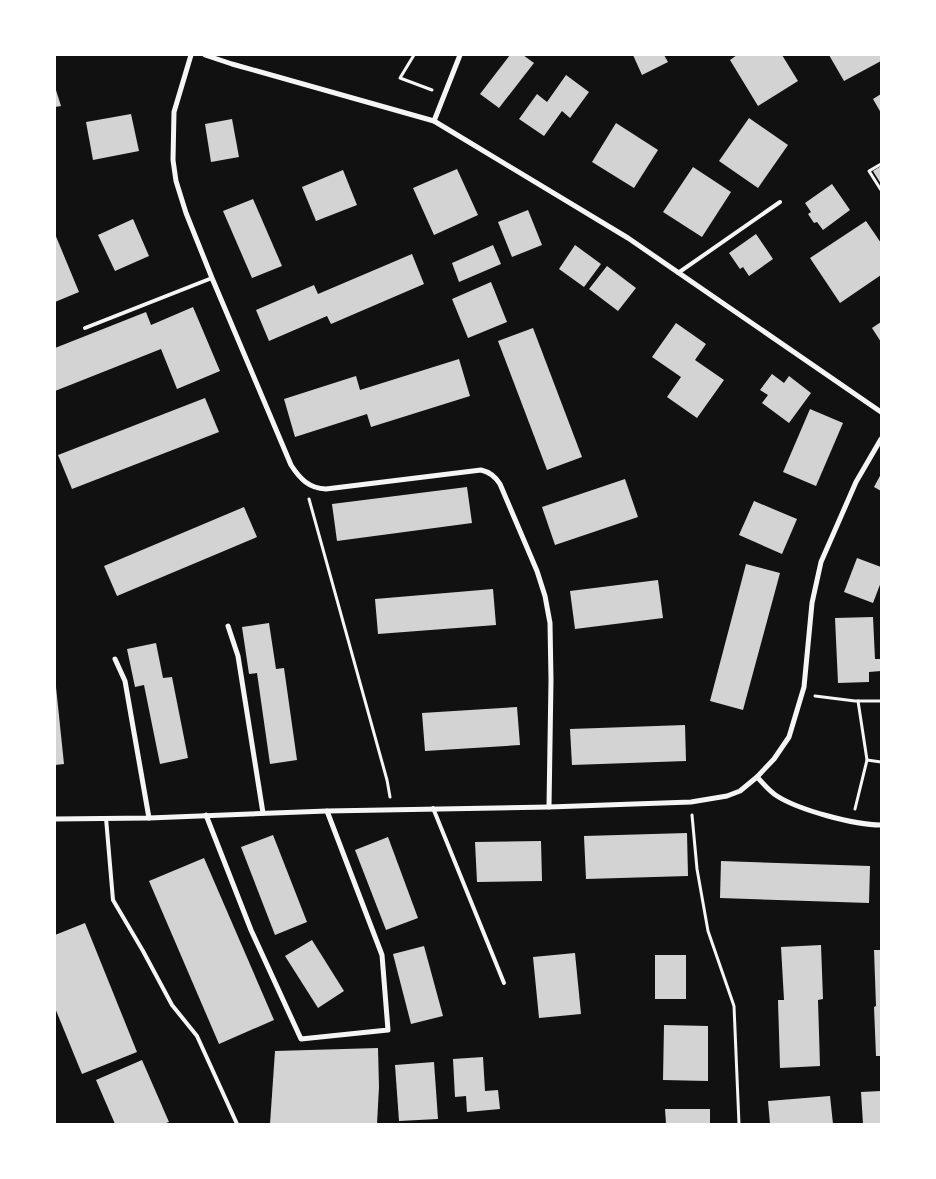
<svg xmlns="http://www.w3.org/2000/svg" width="936" height="1179" font-family="Georgia,serif">
  <style>
    .building { fill: #d3d3d3 }
    .lines { fill: none; stroke-linecap: round; stroke-linejoin: round }
    .path { stroke: #f5f5f5; stroke-width: 3 }
    .service { stroke: #f5f5f5; stroke-width: 4 }
    .minor { stroke: #f5f5f5; stroke-width: 5 }
  </style>
  <rect width="100%" height="100%" fill="#111"/>
  <g class="building">
    <polygon points="510,55 523,55 534,63 499,108 480,94"/>
    <polygon points="633,55 664,55 668,62 642,75"/>
    <polygon points="737,55 782,55 798,81 758,106 730,60"/>
    <polygon points="829,55 881,55 881,61 844,81"/>
    <polygon points="566,75 589,92 570,118 562,111 544,136 519,119 537,94 547,102"/>
    <polygon points="55,87 61,106 55,107"/>
    <polygon points="881,94 881,113 873,99"/>
    <polygon points="131,114 139,151 93,160 86,122"/>
    <polygon points="749,118 788,145 758,188 719,161"/>
    <polygon points="232,119 239,157 211,162 205,124"/>
    <polygon points="616,123 658,150 634,188 592,162"/>
    <polygon points="881,166 881,184 873,171"/>
    <polygon points="693,167 731,192 702,237 663,212"/>
    <polygon points="457,169 478,215 434,235 413,188"/>
    <polygon points="343,170 357,205 316,221 302,187"/>
    <polygon points="832,184 850,210 823,230 817,222 814,223 808,214 811,212 805,203"/>
    <polygon points="253,199 282,266 252,278 223,211"/>
    <polygon points="528,210 542,245 512,257 498,222"/>
    <polygon points="133,219 149,256 115,271 98,235"/>
    <polygon points="866,221 881,243 881,275 840,303 810,258"/>
    <polygon points="55,234 79,292 55,302"/>
    <polygon points="756,234 773,259 749,276 743,267 740,269 729,253"/>
    <polygon points="493,245 501,264 459,282 452,263"/>
    <polygon points="575,245 601,264 584,287 559,269"/>
    <polygon points="412,254 424,284 331,324 327,316 269,341 256,310 314,285 318,294"/>
    <polygon points="607,266 636,288 618,311 589,289"/>
    <polygon points="491,282 507,322 468,338 452,299"/>
    <polygon points="193,307 220,371 177,389 161,349 55,391 55,348 146,312 151,325"/>
    <polygon points="881,322 881,342 872,328"/>
    <polygon points="676,323 706,344 695,360 724,380 697,418 667,397 681,377 652,357"/>
    <polygon points="533,328 582,457 547,470 498,341"/>
    <polygon points="459,359 470,396 371,427 367,414 295,437 284,399 356,376 360,390"/>
    <polygon points="772,374 784,383 789,376 811,393 789,423 762,403 768,395 760,390"/>
    <polygon points="205,398 219,432 72,489 58,455"/>
    <polygon points="810,409 843,423 816,486 783,472"/>
    <polygon points="881,474 881,491 874,487"/>
    <polygon points="625,479 638,517 555,545 542,507"/>
    <polygon points="467,487 472,523 337,541 332,504"/>
    <polygon points="754,501 797,519 782,554 739,535"/>
    <polygon points="244,507 257,537 117,596 104,566"/>
    <polygon points="857,558 881,567 881,582 873,603 844,592"/>
    <polygon points="746,564 780,573 743,710 710,701"/>
    <polygon points="658,580 663,618 575,629 570,591"/>
    <polygon points="493,589 496,625 378,634 375,599"/>
    <polygon points="873,617 875,659 881,659 881,671 869,672 869,682 838,683 835,618"/>
    <polygon points="269,623 276,669 284,668 297,760 270,764 257,673 249,674 242,627"/>
    <polygon points="156,643 163,678 172,677 188,758 160,764 144,685 135,687 127,649"/>
    <polygon points="55,687 56,687 64,764 55,765"/>
    <polygon points="517,707 520,745 425,751 422,713"/>
    <polygon points="685,725 686,761 572,765 570,729"/>
    <polygon points="687,833 688,876 586,879 584,836"/>
    <polygon points="273,835 307,922 275,935 241,847"/>
    <polygon points="388,837 418,918 386,930 355,850"/>
    <polygon points="541,841 542,881 477,882 475,842"/>
    <polygon points="204,858 274,1020 219,1044 149,881"/>
    <polygon points="721,861 870,866 869,903 720,898"/>
    <polygon points="85,923 137,1052 82,1074 55,1008 55,935"/>
    <polygon points="312,940 344,991 318,1008 285,956"/>
    <polygon points="821,945 823,999 818,1000 820,1066 780,1068 778,1000 784,1000 781,947"/>
    <polygon points="424,946 443,1016 411,1024 393,954"/>
    <polygon points="874,950 881,950 881,1056 876,1056 874,1007 876,1006"/>
    <polygon points="575,953 581,1014 539,1018 533,957"/>
    <rect x="655" y="955" width="31" height="44"/>
    <polygon points="664,1025 708,1026 708,1081 663,1080"/>
    <polygon points="378,1048 379,1087 377,1124 270,1124 275,1051"/>
    <polygon points="483,1057 485,1091 498,1090 500,1109 467,1112 466,1096 455,1097 453,1059"/>
    <polygon points="142,1060 169,1122 163,1124 115,1124 96,1080"/>
    <polygon points="434,1062 438,1119 399,1121 395,1065"/>
    <polygon points="881,1091 881,1124 863,1124 861,1092"/>
    <polygon points="830,1096 833,1124 770,1124 768,1101"/>
    <polygon points="665,1109 710,1109 710,1124 666,1124"/>
  </g>
  <g class="lines">
    <g class="path">
      <polyline points="414,55 400,78 432,90"/>
      <polyline points="881,164 869,171 881,190"/>
      <polyline points="309,499 387,780 390,797"/>
      <polyline points="815,696 855,701 881,701"/>
      <polyline points="867,760 881,762"/>
      <polyline points="855,809 867,760 858,701"/>
      <polyline points="692,815 697,869 708,931 734,1006 739,1124"/>
    </g>
    <g class="service">
      <polyline points="678,273 780,202"/>
      <polyline points="85,328 212,278"/>
      <polyline points="433,808 504,983"/>
      <polyline points="106,818 113,900 143,951 172,1005 197,1036 237,1124"/>
    </g>
    <g class="minor">
      <path d="M191 55 174 112 173 160 176 181 186 213 212 278 291 465C300 479 309 488 326 489L481 470C490 472 495 476 500 484L537 571 545 596 550 623 551 680 549 807"/>
      <polyline points="205,55 232,64 434,121 628,238 881,412"/>
      <polyline points="434,121 460,55"/>
      <polyline points="228,626 238,656 263,813"/>
      <polyline points="115,659 125,681 149,818"/>
      <path d="M757 777C763 783 769 791 777 796 799 810 854 825 881 825"/>
      <polyline points="206,815 251,930 301,1039 388,1030 382,955 327,811"/>
      <polyline points="55,819 149,818 327,811 549,807 691,802 727,796 740,791 757,777 774,759 789,737 804,687 812,603 821,562 856,482 881,439"/>
    </g>
  </g>
  <rect width="936" height="1179" fill="none" stroke="#ffffff" stroke-width="112"/>
</svg>
